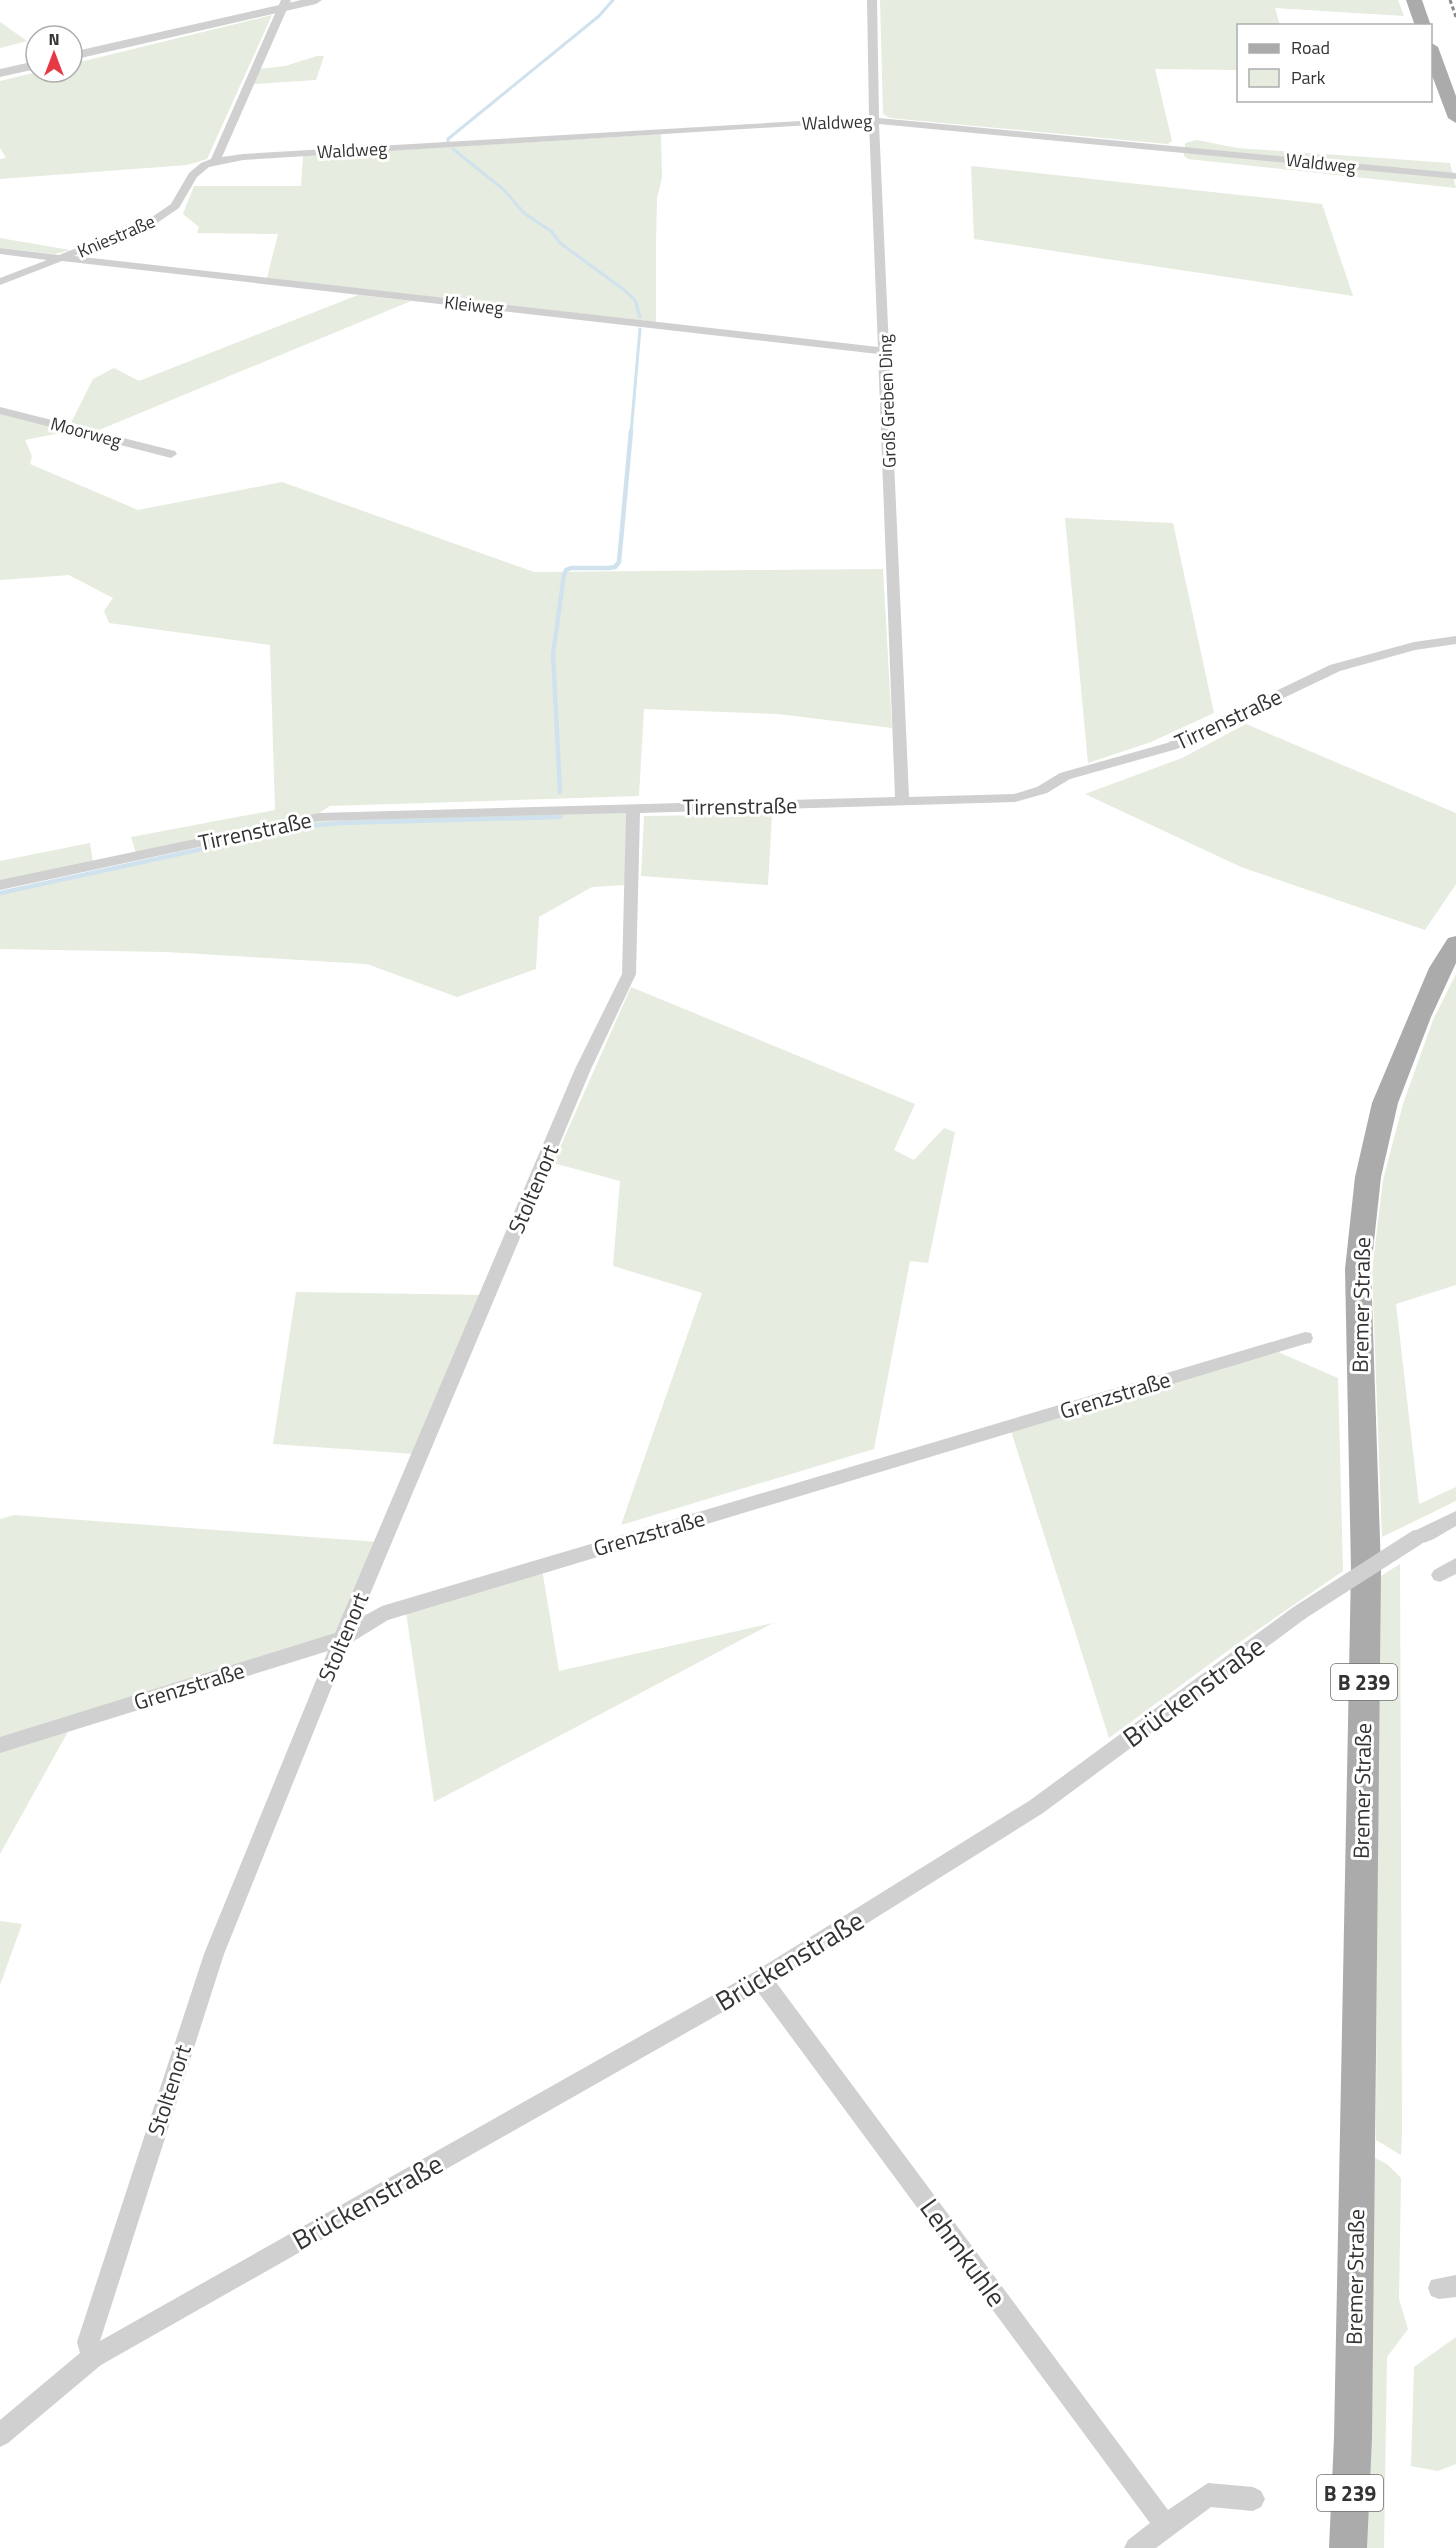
<svg xmlns="http://www.w3.org/2000/svg" width="1456" height="2548" font-family="'Titillium Web',sans-serif">
  <style>
    .green { fill: #e6ecdf }
    .lines { fill: none; stroke-linecap: round; stroke-linejoin: round }
    .stream-far1 { stroke: #cfe2ee; stroke-width: 3 }
    .stream { stroke: #cfe2ee; stroke-width: 4.5 }
    .minor { fill: #d0d0d0; fill-rule: evenodd }
    .tertiary { fill: #d0d0d0; fill-rule: evenodd }
    .primary { fill: #ababab; fill-rule: evenodd }
    .rail { stroke: #888; stroke-width: 3; stroke-dasharray: 4 3; stroke-linecap: butt }
    .minor-bridge { stroke: #d0d0d0; stroke-width: 16 }
    .labels { text-anchor: middle; dominant-baseline: central; stroke-width: 6; stroke-linejoin: round; paint-order: stroke }
    .far-street-label { font-size: 18px; fill: #333; stroke: #fff }
    .shield { fill: #fff; stroke: #707070; stroke-width: 1.5 }
    .shield-label { font-size: 21px; font-weight: bold; fill: #333 }
    .street-label { font-size: 22px; fill: #333; stroke: #fff }
    .near-street-label { font-size: 27px; fill: #333; stroke: #fff }
  </style>
  <rect width="100%" height="100%" fill="#fff"/>
  <g class="green">
    <polygon points="880,0 1398,0 1404,16 1275,8 1280,25 1238,26 1238,70 1155,69 1172,141 1167,144 890,118 883,114"/>
    <polygon points="272,15 207,159 187,165 0,179 0,159 6,158 0,148 0,81 37,72 72,72 72,64"/>
    <polygon points="0,22 27,41 0,48"/>
    <polygon points="317,56 324,56 316,80 252,84 258,69 285,66"/>
    <polygon points="661,134 662,178 657,198 656,242 656,322 267,278 278,234 197,233 199,227 183,214 194,186 301,186 303,156"/>
    <polygon points="1197,140 1237,148 1450,163 1456,188 1188,159 1184,156 1185,143"/>
    <polygon points="971,166 1322,204 1353,296 974,239"/>
    <polygon points="0,238 70,250 55,254 0,248"/>
    <polygon points="358,295 411,301 99,430 71,423 93,379 114,368 139,381"/>
    <polygon points="0,412 70,431 25,440 32,456 30,464 138,510 282,482 534,572 883,569 892,728 778,714 644,709 639,796 330,806 319,813 136,853 131,837 275,810 270,645 109,623 104,611 113,598 69,575 0,580"/>
    <polygon points="1065,518 1173,523 1214,713 1151,742 1088,763"/>
    <polygon points="1246,724 1456,813 1456,884 1425,930 1241,867 1085,794 1182,758"/>
    <polygon points="626,811 625,885 592,887 539,917 536,969 457,997 367,964 166,952 0,949 0,892 319,821"/>
    <polygon points="772,814 768,885 641,876 644,816"/>
    <polygon points="90,843 93,862 0,881 0,861"/>
    <polygon points="1456,974 1456,1285 1396,1304 1419,1504 1456,1487 1456,1501 1382,1537 1372,1271 1383,1180 1403,1104 1433,1020"/>
    <polygon points="631,987 915,1104 894,1150 914,1160 944,1128 955,1132 928,1263 910,1261 874,1449 621,1525 702,1293 613,1266 620,1181 553,1163"/>
    <polygon points="296,1292 485,1295 415,1454 273,1444"/>
    <polygon points="1278,1352 1338,1378 1343,1571 1237,1644 1109,1738 1011,1431"/>
    <polygon points="14,1515 378,1542 337,1635 0,1739 0,1519"/>
    <polygon points="1400,1564 1402,2133 1401,2155 1376,2140 1378,1578"/>
    <polygon points="542,1569 559,1671 773,1623 434,1802 406,1612"/>
    <polygon points="70,1728 0,1854 0,1750"/>
    <polygon points="0,1921 22,1924 0,1985"/>
    <polygon points="1373,2157 1387,2164 1401,2178 1399,2299 1408,2329 1387,2357 1384,2548 1362,2548"/>
    <polygon points="1456,2337 1456,2464 1438,2471 1411,2466 1414,2367"/>
  </g>
  <g class="lines">
    <g class="stream-far1">
      <polyline points="448,142 448,139 599,16 613,0"/>
      <polyline points="453,149 503,189 525,214 551,231 560,243 623,289 635,300 640,317"/>
      <polyline points="631,433 640,329"/>
    </g>
    <g class="stream">
      <polyline points="560,792 553,654 564,575 566,570 571,568 609,568 615,567 619,562 631,431"/>
      <polyline points="0,893 308,826 341,823 560,817"/>
    </g>
    <g class="minor">
      <path d="M281 0H291L222 157 243 154 869 117 867 0H877L879 118 1456 173V179L879 124 909 797 1014 794 1037 787 1060 773 1167 743 1330 665 1414 642 1456 636V644L1415 650 1340 671 1177 749 1070 779 1047 793 1015 802 640 813 636 974 591 1069 360 1618 382 1606 1305 1332 1311 1333 1313 1338 1311 1343 1305 1344 388 1620 349 1644 224 1954 100 2341 754 1972 1029 1801 1292 1608 1299 1605 1306 1608 1308 1613 1306 1618 1043 1813 775 1981 1168 2510 1208 2483 1253 2487 1261 2491 1265 2499 1261 2507 1253 2511 1211 2507 1156 2548H1124L1128 2540 1150 2523 758 1992 101 2365 8 2443 0 2447V2420L80 2353 77 2342 204 1954 328 1651 0 1753V1737L335 1633 575 1069 622 974 626 813 319 821 0 890V880L319 813 895 797 878 354 62 261 0 285V278L47 260 0 254V248L59 255 149 219 171 204 189 173 201 163 211 159ZM859 122 869 123 878 347 74 256 157 223 179 208 197 177 209 167 243 160Z"/>
      <polygon points="0,407 175,451 177,454 171,458 0,414"/>
      <path d="M1456 1511V1526C1443 1533 1424 1548 1410 1543L1407 1538 1410 1533Z"/>
      <polygon points="1456,1558 1456,1574 1440,1582 1434,1580 1431,1575 1434,1570"/>
      <polygon points="1456,2275 1456,2297 1439,2299 1431,2296 1428,2288 1431,2280"/>
    </g>
    <g class="tertiary">
      <polygon points="301,0 322,0 316,4 72,60 72,52"/>
      <polygon points="36,61 36,69 0,77 0,69"/>
    </g>
    <g class="primary">
      <polygon points="1406,0 1422,0 1431,26 1415,26"/>
      <polygon points="1430,42 1438,47 1456,96 1456,123 1448,118 1430,70"/>
      <polygon points="1456,936 1456,963 1431,1017 1398,1103 1381,1177 1371,1269 1381,1570 1372,2438 1367,2548 1329,2548 1334,2438 1351,1570 1345,1269 1355,1177 1372,1103 1429,968 1448,938"/>
    </g>
    <polyline class="rail" points="1450,0 1456,17"/>
    <polyline class="minor-bridge" points="1299,1613 1416,1538"/>
  </g>
  <g class="labels">
    <g class="far-street-label">
      <text transform="translate(837 122) rotate(-2)">Waldweg</text>
      <text transform="translate(352 150) rotate(-3)">Waldweg</text>
      <text transform="translate(1321 163) rotate(6)">Waldweg</text>
      <text transform="translate(116 236) rotate(-23)">Kniestraße</text>
      <text transform="translate(474 305) rotate(6)">Kleiweg</text>
      <text transform="translate(887 401) rotate(-92)">Groß Greben Ding</text>
      <text transform="translate(86 432) rotate(15)">Moorweg</text>
    </g>
    <g class="shield">
      <rect x="1331" y="1664" width="66" height="36" rx="4.5"/>
      <rect x="1317" y="2475" width="66" height="36" rx="4.5"/>
    </g>
    <g class="shield-label">
      <text x="1364" y="1682">B 239</text>
      <text x="1350" y="2493">B 239</text>
    </g>
    <g class="street-label">
      <text transform="translate(1228 719) rotate(-25)">Tirrenstraße</text>
      <text transform="translate(740 806) rotate(-1)">Tirrenstraße</text>
      <text transform="translate(255 831) rotate(-12)">Tirrenstraße</text>
      <text transform="translate(533 1189) rotate(-67)">Stoltenort</text>
      <text transform="translate(1361 1305) rotate(-89)">Bremer Straße</text>
      <text transform="translate(1115 1395) rotate(-17)">Grenzstraße</text>
      <text transform="translate(649 1533) rotate(-16)">Grenzstraße</text>
      <text transform="translate(343 1637) rotate(-67)">Stoltenort</text>
      <text transform="translate(189 1686) rotate(-17)">Grenzstraße</text>
      <text transform="translate(1362 1791) rotate(-89)">Bremer Straße</text>
      <text transform="translate(169 2090) rotate(-72)">Stoltenort</text>
      <text transform="translate(1355 2277) rotate(-89)">Bremer Straße</text>
    </g>
    <g class="near-street-label">
      <text transform="translate(1193 1691) rotate(-36)">Brückenstraße</text>
      <text transform="translate(789 1960) rotate(-31)">Brückenstraße</text>
      <text transform="translate(367 2201) rotate(-29)">Brückenstraße</text>
      <text transform="translate(964 2252) rotate(54)">Lehmkuhle</text>
    </g>
  </g>
  <rect x="1237" y="24" width="195" height="78" fill="#ffffff" stroke="#adadad" stroke-width="1.5"/>
  <rect x="1249" y="44" width="30" height="9" fill="#ababab" stroke="#adadad" stroke-width="1.5"/>
  <text x="1291" y="54" font-size="18" fill="#333333">Road</text>
  <rect x="1249" y="69" width="30" height="18" fill="#e6ecdf" stroke="#adadad" stroke-width="1.5"/>
  <text x="1291" y="84" font-size="18" fill="#333333">Park</text>
  <g transform="translate(54 54)"><circle r="28" fill="#ffffff" stroke="#adadad" stroke-width="1.5"/>
  <path d="M0-4.5L10 22L0 15L-10 22Z" fill="#e63946"/>
  <text y="-9" font-size="16" font-weight="bold" text-anchor="middle" fill="#333333">N</text>
  </g>
</svg>
